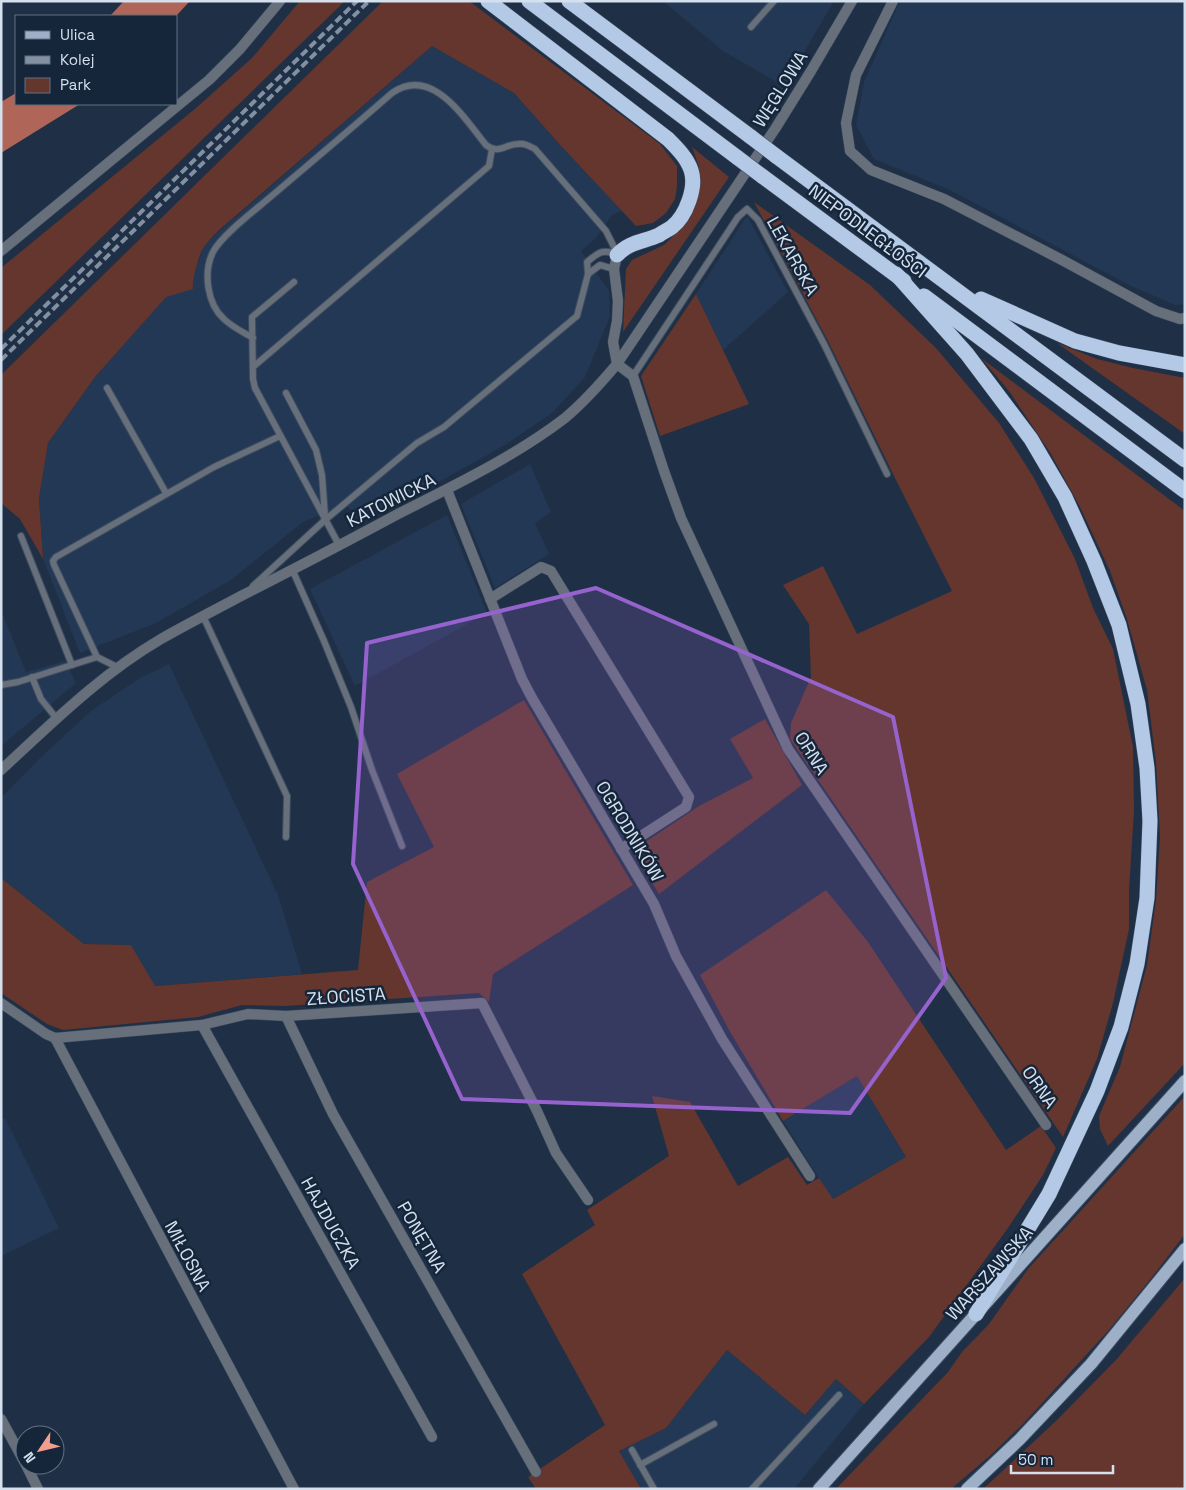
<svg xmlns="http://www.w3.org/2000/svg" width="1186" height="1490" font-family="'Space Grotesk',sans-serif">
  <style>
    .built { fill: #233854 }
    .green { fill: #64362d }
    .water { fill: #af6557 }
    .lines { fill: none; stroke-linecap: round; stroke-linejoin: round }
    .service-casing { stroke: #3c4c61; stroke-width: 8 }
    .minor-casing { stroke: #3c4c61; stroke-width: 11 }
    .tertiary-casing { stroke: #3c4c61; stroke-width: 11 }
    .primary-casing { stroke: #3c4c61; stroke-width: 14 }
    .motorway-casing { stroke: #3c4c61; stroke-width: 16 }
    .service { stroke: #676f7b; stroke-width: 6 }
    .minor { stroke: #676f7b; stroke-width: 10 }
    .tertiary { stroke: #676f7b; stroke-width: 10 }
    .primary { stroke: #9eb0c7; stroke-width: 12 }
    .motorway { stroke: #b3c9e5; stroke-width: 15 }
    .rail { stroke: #8290a1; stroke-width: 4; stroke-dasharray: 8 4; stroke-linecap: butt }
    .motorway-bridge-casing { stroke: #3c4c61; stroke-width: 16; stroke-linecap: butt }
    .motorway-bridge { stroke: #b3c9e5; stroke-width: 15 }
    .marked { fill: #9662cd; fill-opacity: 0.2; stroke: #9662cd; stroke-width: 4; stroke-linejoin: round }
    .labels { text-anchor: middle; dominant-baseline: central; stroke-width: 5; stroke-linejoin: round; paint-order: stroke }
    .street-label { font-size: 18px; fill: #d5e0ee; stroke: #15263b }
  </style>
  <rect width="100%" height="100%" fill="#1f3046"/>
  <g class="built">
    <polygon points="663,1 834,1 784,86 723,51"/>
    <polygon points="900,1 1185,1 1185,304 1175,305 1129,285 950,190 874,159 856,125 864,82"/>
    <polygon points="432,46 514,93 561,146 622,211 612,215 595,239 581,251 609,291 610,316 585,377 552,413 505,445 444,479 367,519 344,505 303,522 231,580 156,623 80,653 43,559 39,498 48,443 95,377 166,296 193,289 192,282 202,250 208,241"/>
    <polygon points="747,216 788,292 723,350 696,294"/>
    <polygon points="530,464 551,512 535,523 549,554 495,588 461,504"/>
    <polygon points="447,515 487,613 355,686 310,589"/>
    <polygon points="1,610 26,672 65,661 76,683 1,746"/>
    <polygon points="169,664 278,895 302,974 154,986 131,945 84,944 1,878 1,798 40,758 91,711 140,678"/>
    <polygon points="857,1076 906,1157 832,1199 783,1121"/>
    <polygon points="5,1118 59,1228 1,1256 1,1120"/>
    <polygon points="727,1350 805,1415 836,1379 864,1404 794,1489 641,1489 619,1451 666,1428"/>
  </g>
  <g class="green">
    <polygon points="300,1 345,1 1,335 1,268 196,108 252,58"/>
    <path d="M383 1H469L660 144 677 166V186L675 199 666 213 653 223 636 226 561 146 514 93 432 46 218 231C212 237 206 243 202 250 198 260 192 279 193 289L166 297 95 377 48 443 39 498 43 559 20 519 1 503V375Z"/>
    <polygon points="692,147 729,177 623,332 626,269 632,260 664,245 678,231 699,191 699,167"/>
    <polygon points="754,202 870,285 936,348 999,423 1034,478 1075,559 1093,608 1113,649 1133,747 1134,810 1129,890 1129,929 1113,1003 1097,1059 1063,1137 790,739 791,723 811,677 809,624 783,585 823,566 857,634 952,591 895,478 828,341"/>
    <polygon points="696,294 749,404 660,436 641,376"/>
    <polygon points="1057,343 1097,359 1133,368 1185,378 1185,434"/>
    <polygon points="981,358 1185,511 1185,1063 1108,1146 1100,1129 1099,1116 1120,1067 1147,965 1156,900 1160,837 1156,762 1147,690 1127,619 1110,571 1080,507 1051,454 1009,391"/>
    <polygon points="524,700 633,885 493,974 489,1002 479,993 285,1006 242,1005 198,1017 63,1030 47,1024 1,993 1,878 84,944 131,945 155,986 358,970 367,882 434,847 397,774"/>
    <polygon points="765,719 802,785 659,894 632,851 699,806 753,778 730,739"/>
    <polygon points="826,890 868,942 1006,1150 1041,1126 1056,1148 1043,1175 1008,1228 929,1337 864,1404 836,1379 805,1415 727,1350 666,1428 619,1451 641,1489 536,1489 528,1477 605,1425 522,1274 595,1225 587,1210 669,1156 652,1096 690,1102 738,1186 788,1157 807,1185 819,1178 833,1199 906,1157 857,1076 783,1121 729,1030 700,975"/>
    <polygon points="1185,1096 1185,1234 1153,1276 1108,1331 1023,1424 992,1454 951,1489 836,1489 948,1372 962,1352 989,1324 1028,1269"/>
    <polygon points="1185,1278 1185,1489 983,1489 1056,1421 1116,1360"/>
  </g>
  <g class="water">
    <polygon points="124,1 190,1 176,16 110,16"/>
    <polygon points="16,93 16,104 80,104 1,153 1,102"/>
  </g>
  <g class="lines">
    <defs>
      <g id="service">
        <polyline points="751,27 774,1"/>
        <polyline points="588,274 600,265 614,269"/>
        <polyline points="294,282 252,317 253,379 255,388 339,545"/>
        <path d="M253 338C243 332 232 327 224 319 207 304 203 272 213 252 221 236 254 211 268 199 309 164 351 129 392 93 432 65 464 118 486 145 499 155 505 144 518 144 525 143 529 146 535 149L606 231 617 253"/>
        <polyline points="253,367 489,166 492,149"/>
        <polyline points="633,376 738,217 747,209 758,220 824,344 887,474"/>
        <polyline points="107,388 166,493"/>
        <polyline points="286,393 316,450 322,475 325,516"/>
        <polyline points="21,536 72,665"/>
        <polyline points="292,569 324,641 351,707 372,770 402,846"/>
        <path d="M253 586 325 520 417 443 444 427 577 316 588 274 587 262C599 252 602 249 617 254"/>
        <polyline points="203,616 287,796 286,837"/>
        <polyline points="97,657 54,565 53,561 56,557 214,467 280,436"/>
        <polyline points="32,677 41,699 57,719"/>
        <polyline points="1,685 18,682 97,657 117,667"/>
        <polyline points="632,1450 654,1489"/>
        <polyline points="640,1465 714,1424"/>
        <polyline points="752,1489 839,1395"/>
      </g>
      <g id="minor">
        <polyline points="893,1 856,75 846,123 850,151 871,170 944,199 1062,260 1156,311 1180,319 1185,318"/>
        <polyline points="1,251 209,80 240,49 280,1"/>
        <polyline points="617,364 633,376 664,471 681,518 788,749 1046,1125"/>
        <polyline points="447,490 522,679 532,698 654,904 676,956 722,1039 810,1176"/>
        <polyline points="490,599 541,567 551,571 689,797 686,807 621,849"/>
        <polyline points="1,1003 46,1034 55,1038 202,1025 248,1014 286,1016 482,1003 537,1111 556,1153 588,1200"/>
        <polyline points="286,1016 333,1114 536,1472"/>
        <polyline points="202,1025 432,1437"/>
        <polyline points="55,1038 294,1489"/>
      </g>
      <g id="tertiary">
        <polyline points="617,364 613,342 617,321 618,301 614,269 617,255"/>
        <path d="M1 770C52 723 101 674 161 639 187 624 215 610 241 596 294 569 346 542 398 514 455 485 514 457 565 418 584 402 601 383 617 364L775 129 811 71 852 1"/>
        <polyline points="1,1419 25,1463"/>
        <polyline points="26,1465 38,1489"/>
      </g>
      <g id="primary">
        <polyline points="819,1489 1185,1081"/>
        <polyline points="967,1489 1020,1439 1091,1364 1185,1249"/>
      </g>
      <g id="motorway">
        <path d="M488 1 668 139C677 148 687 158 691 170 697 187 686 216 672 227 668 230 663 232 659 235 644 242 630 241 617 255"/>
        <polyline points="529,1 738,158"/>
        <polyline points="569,1 751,137"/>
        <polyline points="776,156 1185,460"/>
        <polyline points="762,176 904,281"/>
        <polyline points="896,274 967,354 1031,439 1065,497 1094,561 1119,625 1138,704 1147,768 1150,821 1147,898 1137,964 1121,1027 1097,1091 1049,1194 976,1314"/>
        <polyline points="924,296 1185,491"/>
        <polyline points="981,299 1075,341 1119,353 1185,365"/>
      </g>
    </defs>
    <use href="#service" class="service-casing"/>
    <use href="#minor" class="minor-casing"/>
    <use href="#tertiary" class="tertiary-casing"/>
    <use href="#primary" class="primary-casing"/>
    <use href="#motorway" class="motorway-casing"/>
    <use href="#service" class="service"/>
    <use href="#minor" class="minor"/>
    <use href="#tertiary" class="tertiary"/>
    <use href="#primary" class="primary"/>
    <use href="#motorway" class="motorway"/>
    <g class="rail">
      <polyline points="1,349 357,1"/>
      <polyline points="1,360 369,1"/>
    </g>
    <defs>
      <g id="motorway-bridge">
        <polyline points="751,137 776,156"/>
        <polyline points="738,158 762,176"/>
      </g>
    </defs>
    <use href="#motorway-bridge" class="motorway-bridge-casing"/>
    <use href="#motorway-bridge" class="motorway-bridge"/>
  </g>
  <path class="marked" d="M596 588 893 717 946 978 850 1113 462 1099 353 864 367 643Z"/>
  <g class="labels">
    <g class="street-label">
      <text transform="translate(780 89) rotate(-58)">WĘGLOWA</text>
      <text transform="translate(868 231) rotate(37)">NIEPODLEGŁOŚCI</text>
      <text transform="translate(793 256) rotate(61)">LEKARSKA</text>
      <text transform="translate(391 500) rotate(-27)">KATOWICKA</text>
      <text transform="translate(812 753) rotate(58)">ORNA</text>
      <text transform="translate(630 831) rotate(59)">OGRODNIKÓW</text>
      <text transform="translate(346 996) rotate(-4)">ZŁOCISTA</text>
      <text transform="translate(1040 1087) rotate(55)">ORNA</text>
      <text transform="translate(331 1223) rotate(61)">HAJDUCZKA</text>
      <text transform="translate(422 1237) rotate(60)">PONĘTNA</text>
      <text transform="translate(188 1256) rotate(62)">MIŁOSNA</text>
      <text transform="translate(989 1273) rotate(-48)">WARSZAWSKA</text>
    </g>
  </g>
  <rect width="1186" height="1490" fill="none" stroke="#d5e0ee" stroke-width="5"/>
  <rect x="15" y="15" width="162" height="90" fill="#15263b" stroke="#627083"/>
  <rect x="25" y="31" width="25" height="8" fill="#9eb0c7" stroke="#627083"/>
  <text x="60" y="40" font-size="15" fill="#d5e0ee">Ulica</text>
  <rect x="25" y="56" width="25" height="8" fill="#8290a1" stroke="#627083"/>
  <text x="60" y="65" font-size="15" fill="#d5e0ee">Kolej</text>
  <rect x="25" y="78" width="25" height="15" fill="#64362d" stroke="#627083"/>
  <text x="60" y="90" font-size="15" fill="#d5e0ee">Park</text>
  <g transform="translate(40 1450) rotate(235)"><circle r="24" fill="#15263b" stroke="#627083"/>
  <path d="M0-4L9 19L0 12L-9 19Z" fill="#f49d8c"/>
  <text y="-8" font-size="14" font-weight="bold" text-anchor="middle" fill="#d5e0ee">N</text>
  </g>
  <path d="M1011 1465v8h102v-8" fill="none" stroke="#d5e0ee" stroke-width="2.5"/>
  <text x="1018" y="1465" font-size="15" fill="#d5e0ee" stroke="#15263b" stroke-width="4" paint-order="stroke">50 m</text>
</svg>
